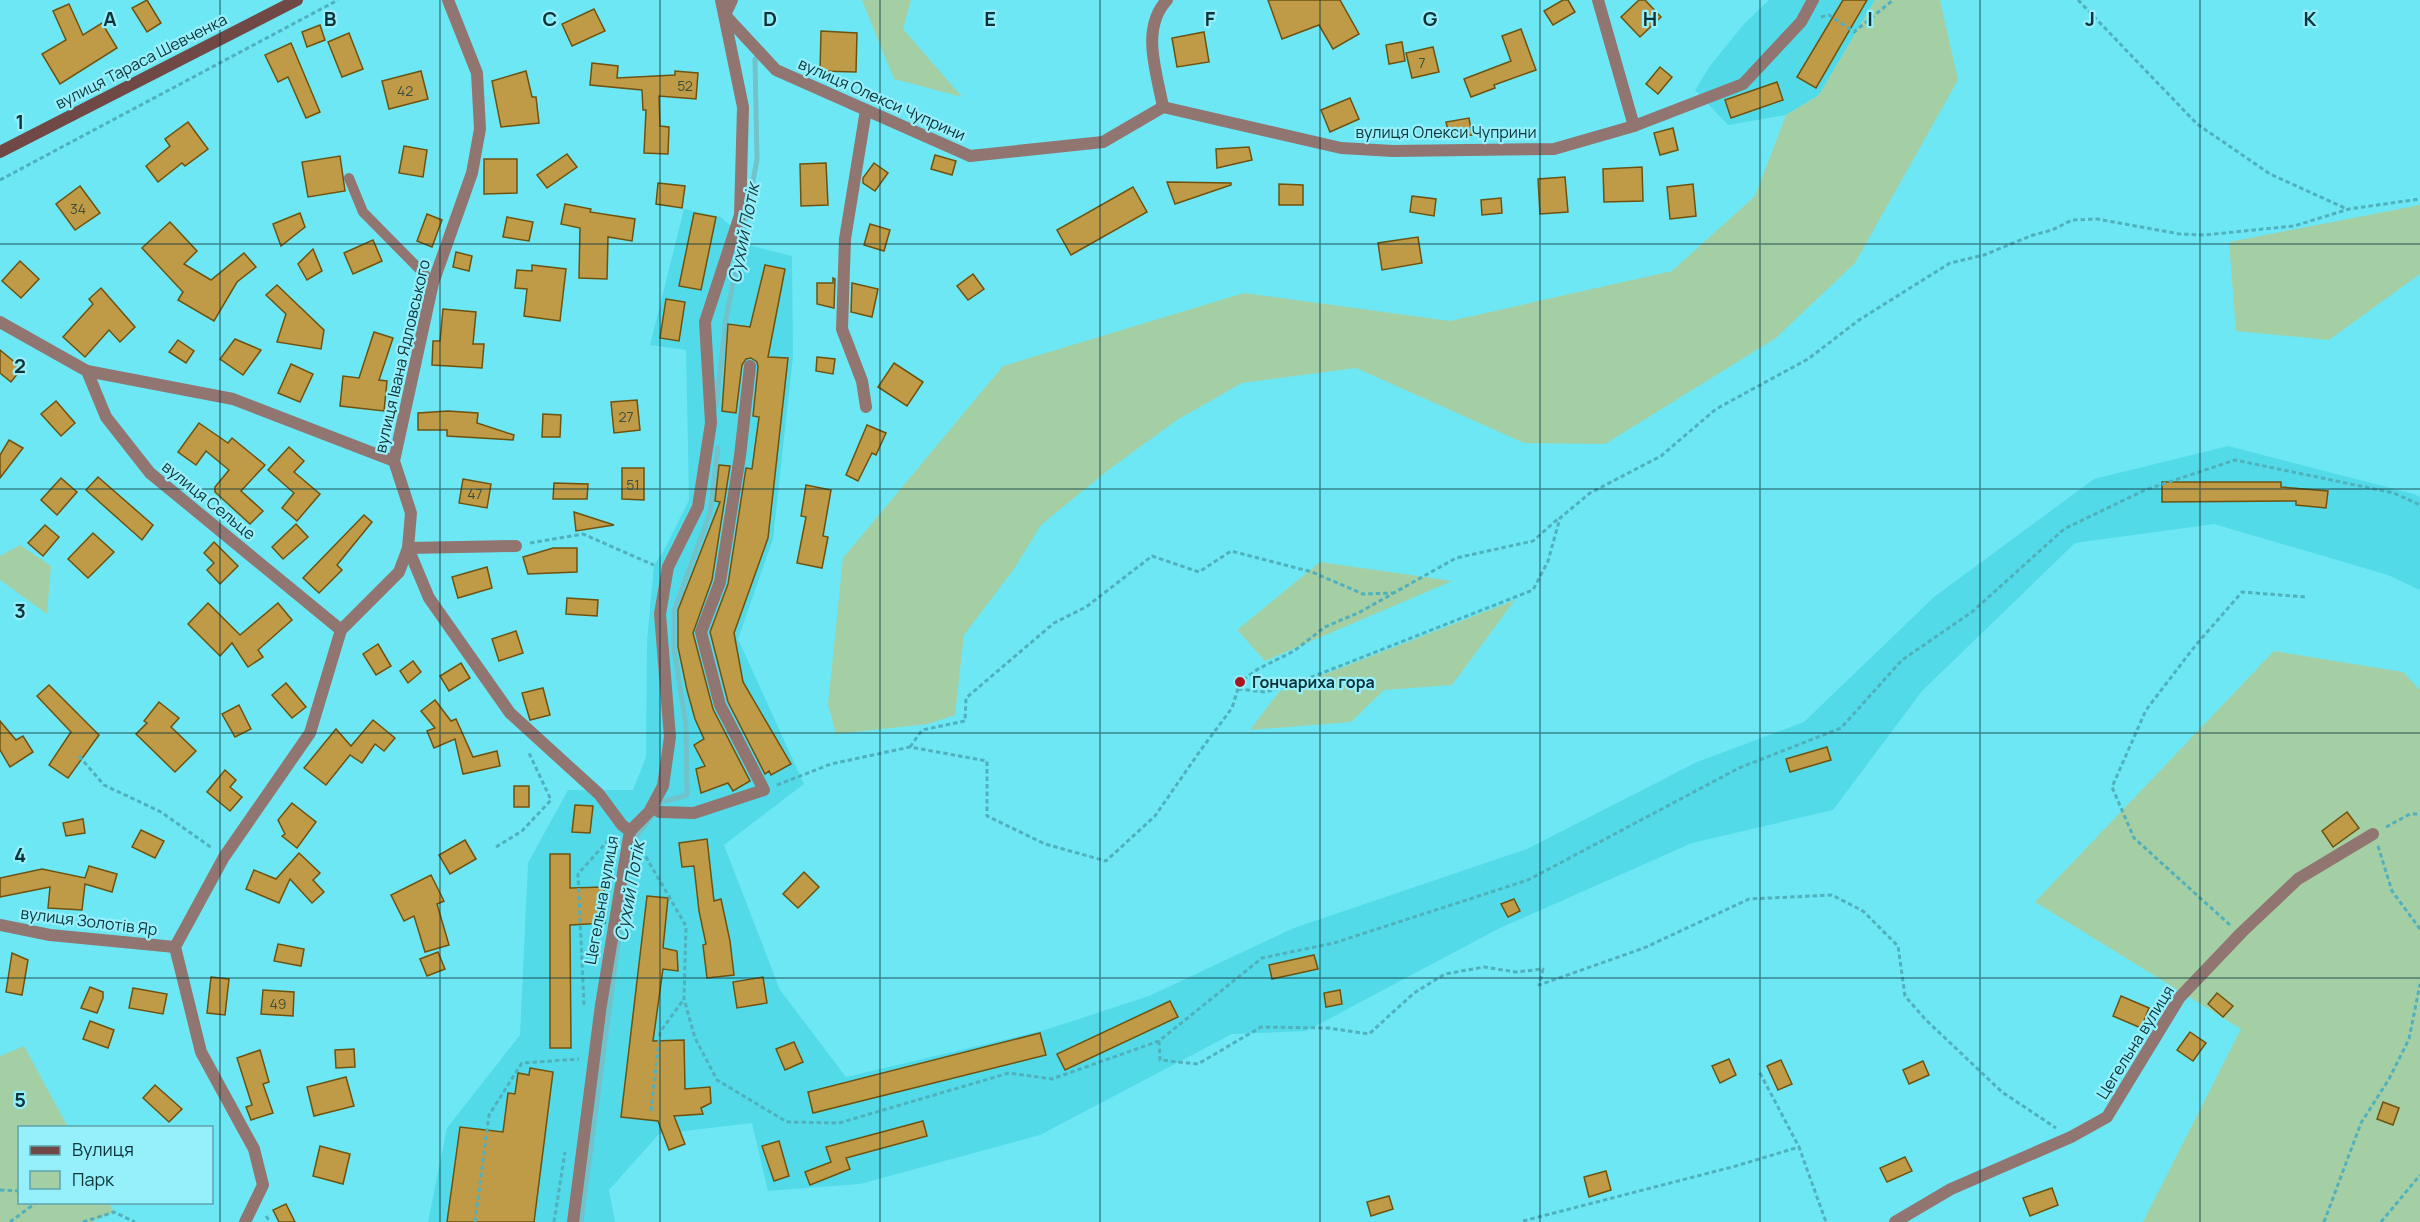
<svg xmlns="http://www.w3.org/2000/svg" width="2420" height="1222" font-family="Manrope,sans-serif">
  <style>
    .built { fill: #52dae9 }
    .green { fill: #a4cfa5 }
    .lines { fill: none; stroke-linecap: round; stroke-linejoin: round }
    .stream { stroke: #71c2cb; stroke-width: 5 }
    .building { fill: #bf9b48; stroke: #6d530f; stroke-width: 1.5 }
    .path { stroke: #50b0bc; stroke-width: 3; stroke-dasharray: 4.5 3; stroke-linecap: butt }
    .lane { stroke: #917571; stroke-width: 10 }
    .street { stroke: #917571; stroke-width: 12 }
    .secondary { stroke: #704845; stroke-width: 12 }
    .grid { fill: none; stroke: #0b3338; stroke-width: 1.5; stroke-opacity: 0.55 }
    .poi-dot { fill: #a9151e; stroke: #96f0fb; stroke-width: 2 }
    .labels { text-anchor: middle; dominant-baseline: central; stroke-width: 4.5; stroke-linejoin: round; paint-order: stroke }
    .number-label { font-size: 14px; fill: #384d3c }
    .street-label { font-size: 16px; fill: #0b3338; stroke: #96f0fb }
    .poi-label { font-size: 16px; font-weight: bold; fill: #0b3338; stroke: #96f0fb; text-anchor: start }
    .water-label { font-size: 18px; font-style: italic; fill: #153c41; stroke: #96f0fb }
    .grid-label { font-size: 20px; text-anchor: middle; font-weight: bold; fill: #0b3338; stroke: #96f0fb; stroke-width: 4.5; stroke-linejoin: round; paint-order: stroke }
  </style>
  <rect width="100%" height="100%" fill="#6ee7f5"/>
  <g class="built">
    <polygon points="1769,0 1875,0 1819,95 1786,115 1728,125 1695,90 1710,66 1743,25"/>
    <polygon points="684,209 721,217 752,246 792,256 793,356 773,539 738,639 804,784 724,845 780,990 846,1077 1045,1030 1149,996 1294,928 1527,849 1697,762 1804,722 1934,597 2094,479 2228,446 2414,494 2420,497 2420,590 2388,575 2214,524 2075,543 1922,691 1833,810 1692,843 1500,928 1306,1031 1232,1034 1040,1135 860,1184 768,1191 752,1123 659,1134 609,1190 615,1222 428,1222 447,1128 520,1035 528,863 568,790 633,790 646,757 647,641 654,565 663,552 689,500 686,350 650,345"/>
  </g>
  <g class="green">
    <polygon points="862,0 911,0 903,29 962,97 894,79"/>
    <polygon points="1875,0 1940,0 1958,80 1855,263 1776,338 1605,444 1524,443 1356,368 1242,383 1177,420 1107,471 1041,525 1014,569 964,635 955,715 928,724 836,734 828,705 843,558 1003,366 1244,293 1450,321 1672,271 1755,196 1786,115 1819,95"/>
    <polygon points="2420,205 2420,274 2329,340 2236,331 2229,242"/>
    <polygon points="20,545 51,566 47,614 0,580 0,556"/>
    <polygon points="1320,562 1452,581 1265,661 1237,630"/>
    <polygon points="1515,600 1452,685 1384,690 1351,722 1250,730 1279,692"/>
    <polygon points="2274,651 2403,672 2420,690 2420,1222 2143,1222 2241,1029 2035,902"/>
    <polygon points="24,1046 68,1127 20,1128 20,1202 109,1203 114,1212 92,1222 0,1222 0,1056"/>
  </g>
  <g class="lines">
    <g class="stream">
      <polyline points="716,406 726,319 757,160 755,59"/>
      <polyline points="633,846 634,840 662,802 687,795 686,725 674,649 674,611 710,513 718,448"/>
      <polyline points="581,1222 620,929"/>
    </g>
  </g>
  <g class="building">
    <polygon points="147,0 161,23 147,32 132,8"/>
    <polygon points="1268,0 1340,0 1359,34 1333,49 1319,25 1282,39"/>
    <polygon points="1563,0 1568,0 1575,12 1553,25 1544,11"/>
    <polygon points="1639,0 1645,0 1661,17 1640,37 1621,17"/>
    <polygon points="1843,0 1867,0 1816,88 1797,77"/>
    <polygon points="69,4 83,35 102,23 117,48 60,84 42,54 66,40 53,11"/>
    <polygon points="594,9 605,31 572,46 562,24"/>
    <polygon points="320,25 325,40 307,47 302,32"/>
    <polygon points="1521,29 1536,70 1494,85 1495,88 1471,97 1464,79 1511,61 1502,36"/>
    <polygon points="821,31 857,33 856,72 820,71"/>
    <polygon points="1204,32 1209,62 1177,67 1172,38"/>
    <polygon points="349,33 363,69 342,77 328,42"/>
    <polygon points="1402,42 1405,61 1389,64 1386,45"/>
    <polygon points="291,43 320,112 306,118 288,77 278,82 265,55"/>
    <polygon points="1433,47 1439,72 1412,78 1406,53"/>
    <polygon points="592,63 618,66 617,78 675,75 675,71 698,73 696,99 659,96 660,126 669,127 668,154 644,153 646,110 643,110 642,90 590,85"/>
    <polygon points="1660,67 1672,77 1658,94 1646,84"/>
    <polygon points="421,71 428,99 389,109 382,81"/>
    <polygon points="526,71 532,97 536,97 539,123 501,127 492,81"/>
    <polygon points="1777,82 1783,100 1731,118 1725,100"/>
    <polygon points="1350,98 1359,119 1330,132 1321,110"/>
    <polygon points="1469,118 1472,135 1450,139 1446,122"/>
    <polygon points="188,122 208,149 185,166 182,163 158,182 146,166 170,146 165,139"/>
    <polygon points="1673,128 1678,150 1660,155 1654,133"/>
    <polygon points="404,146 427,150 423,177 399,173"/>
    <polygon points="1249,147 1252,160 1217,168 1216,149"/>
    <polygon points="567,154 577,167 547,188 537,175"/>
    <polygon points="935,155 956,161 952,175 931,169"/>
    <polygon points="340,156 345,191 308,197 302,162"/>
    <polygon points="484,159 517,159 517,193 484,194"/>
    <polygon points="826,163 828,205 801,206 800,164"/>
    <polygon points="874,163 888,173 875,191 863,183 863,178"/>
    <polygon points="1642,167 1643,201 1604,202 1603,169"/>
    <polygon points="1565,177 1568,212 1540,214 1538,179"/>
    <polygon points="1167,182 1231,183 1231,185 1175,204"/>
    <polygon points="658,183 685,186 682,208 656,204"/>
    <polygon points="1279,184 1303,185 1303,205 1279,205"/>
    <polygon points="1693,184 1696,216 1670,219 1667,187"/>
    <polygon points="80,186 100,213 75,230 56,204"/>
    <polygon points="1133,187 1147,212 1071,255 1057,230"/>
    <polygon points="1412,196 1436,199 1434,216 1410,212"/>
    <polygon points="1501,198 1502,213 1482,215 1481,200"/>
    <polygon points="565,204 591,209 590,212 635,219 632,241 608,237 607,279 579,278 580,228 561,224"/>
    <polygon points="300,213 305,227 281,246 273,224"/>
    <polygon points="694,213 716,217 701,290 679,286"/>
    <polygon points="427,214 442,220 432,247 417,241"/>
    <polygon points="507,217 533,222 529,241 503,237"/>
    <polygon points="170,222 197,251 184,264 211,280 244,253 256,267 237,282 214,321 178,300 183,292 142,248"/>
    <polygon points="870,224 890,230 884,251 864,245"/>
    <polygon points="1418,237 1422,263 1382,270 1378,243"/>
    <polygon points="373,240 382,261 353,274 344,253"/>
    <polygon points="313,249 322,271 307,280 298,264"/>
    <polygon points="456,252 472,256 469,271 453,267"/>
    <polygon points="20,261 39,279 21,298 2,281"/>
    <polygon points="532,265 566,269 560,321 524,316 527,289 515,288 517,270 532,271"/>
    <polygon points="765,265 785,269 768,357 788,358 768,538 734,633 743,682 791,764 771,775 769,771 765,774 728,702 710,632 728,584 746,468 752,469 759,417 753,416 758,367 757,362 751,358 746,359 742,365 736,413 722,411 728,324 750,327"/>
    <polygon points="973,274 984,289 968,300 957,286"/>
    <polygon points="833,278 835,279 834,308 817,304 817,283 833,283"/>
    <polygon points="852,283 878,289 872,317 851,312"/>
    <polygon points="277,285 324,330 321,349 277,342 286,314 266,295"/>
    <polygon points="101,288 135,327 120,342 109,330 85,357 63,337 93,304 89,299"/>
    <polygon points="666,299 685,302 679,341 660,338"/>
    <polygon points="443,309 476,312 473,344 484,344 482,368 432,365 433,341 440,341"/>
    <polygon points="374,332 393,338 379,380 387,381 384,411 340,406 343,376 359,378"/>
    <polygon points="235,339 261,350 243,375 220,359"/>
    <polygon points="178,340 194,351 186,363 169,352"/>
    <polygon points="0,350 22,368 11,382 0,373"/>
    <polygon points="817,357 835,359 833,374 816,371"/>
    <polygon points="894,363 923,382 907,406 878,387"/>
    <polygon points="291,364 313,374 300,402 278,393"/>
    <polygon points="637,400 640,430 614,433 611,402"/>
    <polygon points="56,401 75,423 61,436 41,414"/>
    <polygon points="448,411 478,413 477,423 514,435 513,440 447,436 447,430 418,430 418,413"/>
    <polygon points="543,414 561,415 560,437 542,437"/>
    <polygon points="199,423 228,443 232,438 265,465 241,491 263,511 250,524 215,492 215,487 229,470 206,451 196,465 178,452"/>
    <polygon points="867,425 886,433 876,455 872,453 858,481 846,475"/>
    <polygon points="9,440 23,448 0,478 0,455"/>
    <polygon points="289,447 304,461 294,472 320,494 297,521 282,508 294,493 268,470"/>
    <polygon points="719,465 730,466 712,580 693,633 713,709 750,781 733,791 728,783 701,793 696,769 705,766 694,745 704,739 695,719 687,690 678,647 678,610 720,502 715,501"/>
    <polygon points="622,468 644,468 644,500 622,499"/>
    <polygon points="98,477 153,525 142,540 86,490"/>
    <polygon points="61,478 77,492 57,515 41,500"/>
    <polygon points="463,479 491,484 487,508 459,503"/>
    <polygon points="2162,482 2281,482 2281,487 2328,491 2326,508 2296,505 2296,501 2162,502"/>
    <polygon points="554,483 588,484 587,499 553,499"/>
    <polygon points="806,485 831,490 823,536 828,537 822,568 797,563 806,517 801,516"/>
    <polygon points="574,512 614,525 576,531"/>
    <polygon points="364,515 372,522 337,565 342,570 319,593 303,578"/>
    <polygon points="296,524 308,537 283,559 272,547"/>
    <polygon points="45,525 59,537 43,556 28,543"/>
    <polygon points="93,533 114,552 88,578 68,559"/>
    <polygon points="214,542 238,566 220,584 207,570 214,563 204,553"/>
    <polygon points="553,548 577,548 577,572 528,574 523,557"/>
    <polygon points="487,567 492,588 458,598 452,577"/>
    <polygon points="567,598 598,600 597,616 566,614"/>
    <polygon points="208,603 240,635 278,603 292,620 258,650 263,657 248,667 232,643 220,656 188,624"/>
    <polygon points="516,631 523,653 499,661 492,639"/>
    <polygon points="378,644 391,666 376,675 363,654"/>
    <polygon points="413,661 421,672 408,683 400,671"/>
    <polygon points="461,663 470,678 449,691 440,676"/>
    <polygon points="286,683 306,707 292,718 272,695"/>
    <polygon points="49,685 99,735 68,778 49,765 71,732 37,696"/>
    <polygon points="543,688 550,715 530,720 522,693"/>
    <polygon points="435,700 451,721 456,719 473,757 497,751 500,766 463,774 455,739 434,748 427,731 435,728 421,711"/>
    <polygon points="159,702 179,718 171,727 196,751 175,772 136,734 147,723 144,721"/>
    <polygon points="239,705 251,729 235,737 222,714"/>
    <polygon points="373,720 395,738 384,751 375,744 362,763 350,755 326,785 304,768 336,729 351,746"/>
    <polygon points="0,721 16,740 23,736 33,752 10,767 0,750"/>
    <polygon points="1827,747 1831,760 1790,772 1786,759"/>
    <polygon points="225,770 236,780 230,787 242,797 230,811 207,792"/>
    <rect x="514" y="786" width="15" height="21"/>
    <polygon points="292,803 316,822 297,848 282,836 285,834 278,820"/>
    <polygon points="575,805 593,806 590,833 572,832"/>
    <polygon points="2347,812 2359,828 2333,847 2322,831"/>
    <polygon points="83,819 85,833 66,836 63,823"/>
    <polygon points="141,830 164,841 155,858 132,847"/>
    <polygon points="707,839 714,901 721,899 730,941 734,975 707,978 703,945 706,944 699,911 694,866 682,867 679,843"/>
    <polygon points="465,840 476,859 450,874 439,855"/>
    <polygon points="299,853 320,873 313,880 324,892 312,903 290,879 279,903 246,889 254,870 276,879"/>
    <polygon points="550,854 570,854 570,888 604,887 605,923 570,925 571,1048 550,1048"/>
    <polygon points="89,866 117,874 112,892 85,884 82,910 48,908 50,887 0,897 0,878 42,869 85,878"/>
    <polygon points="804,872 819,887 798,908 783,894"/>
    <polygon points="431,875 444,901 437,904 449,945 425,952 414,916 404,921 391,895"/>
    <polygon points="647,896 668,898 663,948 677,951 678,971 663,969 653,1041 684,1040 685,1089 710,1087 711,1103 701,1108 703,1114 674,1116 685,1144 669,1150 658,1121 621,1117"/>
    <polygon points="1514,899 1520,911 1508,917 1501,904"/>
    <polygon points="278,944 304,949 301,966 274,961"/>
    <polygon points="438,952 445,969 427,976 420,959"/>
    <polygon points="12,953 28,960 22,995 6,992"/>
    <polygon points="1314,955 1318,969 1272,979 1269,965"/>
    <polygon points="211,977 229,979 225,1015 207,1013"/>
    <polygon points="763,977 767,1003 737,1008 733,982"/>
    <polygon points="90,987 103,992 103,998 97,1013 81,1008"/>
    <polygon points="133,988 167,994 163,1014 129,1008"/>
    <polygon points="263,990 294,992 293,1016 261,1014"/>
    <polygon points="1340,990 1342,1004 1326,1007 1324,993"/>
    <polygon points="2217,993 2233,1006 2223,1017 2208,1004"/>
    <polygon points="2121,996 2149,1008 2141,1028 2113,1016"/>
    <polygon points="1170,1001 1178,1017 1065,1070 1057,1054"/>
    <polygon points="90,1021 114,1030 108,1048 83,1039"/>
    <polygon points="2190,1032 2206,1043 2193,1061 2177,1050"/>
    <polygon points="1040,1033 1046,1055 813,1113 808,1092"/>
    <polygon points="794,1042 803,1062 785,1070 776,1049"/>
    <polygon points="354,1049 355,1067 336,1068 335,1050"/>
    <polygon points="260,1050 269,1082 263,1084 273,1113 251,1120 246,1107 252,1105 237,1058"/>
    <polygon points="1729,1059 1736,1075 1720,1083 1712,1066"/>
    <polygon points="1781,1060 1792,1084 1778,1090 1767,1066"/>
    <polygon points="1923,1061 1929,1075 1909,1084 1903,1070"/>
    <polygon points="530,1068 553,1072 534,1222 447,1222 460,1127 503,1132 508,1093 515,1094 518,1073 529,1075"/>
    <polygon points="346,1077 354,1106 314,1116 307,1087"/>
    <polygon points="155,1085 182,1109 169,1122 143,1098"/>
    <polygon points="2383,1102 2399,1108 2393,1125 2377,1119"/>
    <polygon points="923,1121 927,1136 846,1158 850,1169 810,1185 805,1172 831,1162 826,1147"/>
    <polygon points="779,1141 789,1176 774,1181 762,1146"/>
    <polygon points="320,1146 350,1154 343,1184 313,1176"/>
    <polygon points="1905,1157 1912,1171 1887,1182 1880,1168"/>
    <polygon points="1606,1171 1611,1190 1589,1197 1584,1177"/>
    <polygon points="2052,1188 2058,1205 2030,1216 2023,1198"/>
    <polygon points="1389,1196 1393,1209 1371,1216 1367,1202"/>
    <polygon points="286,1204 295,1222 279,1222 273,1210"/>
  </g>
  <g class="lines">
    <g class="path">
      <polyline points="2078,0 2197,124 2270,174 2347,209"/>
      <polyline points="1821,17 1829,15 1854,32 1893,0"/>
      <polyline points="0,180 338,0"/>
      <polyline points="530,543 583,534 654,565"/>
      <polyline points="1238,689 1265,692 1294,684 1533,590 1548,561 1560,518 1590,493 1661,456 1716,409 1808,359 1859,320 1950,263 1984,255 2033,235 2052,230 2072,220 2097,219 2180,234 2205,235 2294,226 2349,209 2420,199"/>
      <polyline points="910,747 922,730 965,721 966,698 1054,623 1086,607 1152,556 1199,572 1231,551 1312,572 1363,594 1393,593"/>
      <polyline points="79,756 104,785 161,812 212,848"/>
      <polyline points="777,785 831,764 910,747 987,761 987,816 1045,844 1106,861 1155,816 1200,751 1232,708 1240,682 1258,669 1294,651 1325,627 1360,612 1456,558 1533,541 1559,518"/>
      <polyline points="2386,827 2410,814 2420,814"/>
      <polyline points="2378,846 2392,891 2420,929"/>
      <polyline points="496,847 522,831 551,800 529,753"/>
      <polyline points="642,850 686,926 684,999 695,1038 717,1080 787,1122 839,1123 1009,1073 1052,1079 1159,1041 1262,958 1334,943 1528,880 1739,768 1841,728 1902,660 1972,612 2064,529 2145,490 2235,460 2394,493 2420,505"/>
      <polyline points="2230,925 2134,838 2112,787 2146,710 2195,646 2242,592 2306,597"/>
      <polyline points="584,1005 578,874 612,836"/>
      <polyline points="1159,1041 1160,1060 1198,1064 1261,1027 1328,1028 1369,1034 1414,993 1445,974 1484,967 1516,972 1543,969 1539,985 1644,948 1749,899 1832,895 1863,911 1898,946 1905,996 1926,1020 2002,1092 2056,1128"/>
      <polyline points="1760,1073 1799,1147"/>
      <polyline points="651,1111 660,1032 684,999"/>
      <polyline points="0,1190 20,1191"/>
      <polyline points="266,1216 270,1222"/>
      <polyline points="1523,1221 1736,1166 1799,1147 1826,1222"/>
      <polyline points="10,1222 37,1202"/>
      <polyline points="83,1222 114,1212 135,1222"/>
      <polyline points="475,1222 489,1115 522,1063 579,1059"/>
      <polyline points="554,1222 565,1152"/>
      <polyline points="2324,1222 2361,1123 2389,1079 2409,1039 2420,984"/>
      <polyline points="2381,1222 2420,1175"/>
    </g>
    <polyline class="lane" points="349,178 363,212 433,283"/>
    <g class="street">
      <polyline points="732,0 725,15 776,70 970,156 1103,142 1163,107 1341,148 1393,151 1554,149 1634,126 1743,84 1801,22 1813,0"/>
      <polyline points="1598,0 1634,126"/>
      <path d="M1163 107C1157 73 1140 29 1167 0"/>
      <polyline points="0,322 87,371 106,417 150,473 341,630"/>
      <polyline points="87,371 233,399 394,461"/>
      <polyline points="866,407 862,381 842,329 845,239 866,110"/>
      <polyline points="408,548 429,598 510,713 599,794 622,825 630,831"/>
      <polyline points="408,548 516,546"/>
      <polyline points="659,812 694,813 764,790 720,705 701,632 720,582 740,456 750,366"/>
      <polyline points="0,925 50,935 175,947"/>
      <polyline points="245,1222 263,1185 254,1149 201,1052 175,947 224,857 310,733 341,630 399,572 408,548 411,513 394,461 433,283 472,173 480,129 477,73 448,0"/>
      <polyline points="573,1222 601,1005 630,831 649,812 663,786 670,737 660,614 668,567 698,507 711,423 705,322 740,215 743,107 721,0"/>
      <polyline points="1895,1222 1951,1189 2071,1137 2107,1117 2180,997 2242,932 2298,879 2373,834"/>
    </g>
    <polyline class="secondary" points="0,152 297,0"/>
  </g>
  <path class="grid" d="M220 0V1222M440 0V1222M660 0V1222M880 0V1222M1100 0V1222M1320 0V1222M1540 0V1222M1760 0V1222M1980 0V1222M2200 0V1222M0 244H2420M0 489H2420M0 733H2420M0 978H2420"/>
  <circle class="poi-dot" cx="1240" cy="682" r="6"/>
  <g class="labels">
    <g class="number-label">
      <text x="1422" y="62">7</text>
      <text x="685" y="85">52</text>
      <text x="405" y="90">42</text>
      <text x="78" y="208">34</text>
      <text x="626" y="416">27</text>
      <text x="633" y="484">51</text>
      <text x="475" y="493">47</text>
      <text x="278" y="1003">49</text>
    </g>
    <g class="street-label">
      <text transform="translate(141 61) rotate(-27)">вулиця Тараса Шевченка</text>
      <text transform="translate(882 99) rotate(24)">вулиця Олекси Чуприни</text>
      <text x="1446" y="132">вулиця Олекси Чуприни</text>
      <text transform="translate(402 356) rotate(-77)">вулиця Івана Ядловського</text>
      <text transform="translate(209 500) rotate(39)">вулиця Сельце</text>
      <text transform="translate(601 900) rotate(-80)">Цегельна вулиця</text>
      <text transform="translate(89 921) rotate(7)">вулиця Золотів Яр</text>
      <text transform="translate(2135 1042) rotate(-58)">Цегельна вулиця</text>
    </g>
    <g class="poi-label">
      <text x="1252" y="682">Гончариха гора</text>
    </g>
    <g class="water-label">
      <text transform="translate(743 233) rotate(-79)">Сухий Потік</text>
      <text transform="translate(629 891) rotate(-80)">Сухий Потік</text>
    </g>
  </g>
  <g class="grid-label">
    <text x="110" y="26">A</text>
    <text x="330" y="26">B</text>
    <text x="550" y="26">C</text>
    <text x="770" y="26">D</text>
    <text x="990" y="26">E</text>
    <text x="1210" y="26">F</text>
    <text x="1430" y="26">G</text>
    <text x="1650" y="26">H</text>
    <text x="1870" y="26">I</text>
    <text x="2090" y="26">J</text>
    <text x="2310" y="26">K</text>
    <text x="20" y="129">1</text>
    <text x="20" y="373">2</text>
    <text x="20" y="618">3</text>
    <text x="20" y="862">4</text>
    <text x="20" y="1107">5</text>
  </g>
  <rect x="18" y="1126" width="195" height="78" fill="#96f0fb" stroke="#5ea4ad" stroke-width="1.5"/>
  <rect x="30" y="1146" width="30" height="9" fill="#704845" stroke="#5ea4ad" stroke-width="1.5"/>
  <text x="72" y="1156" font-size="18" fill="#0b3338">Вулиця</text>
  <rect x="30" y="1171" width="30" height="18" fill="#a4cfa5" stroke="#5ea4ad" stroke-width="1.5"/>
  <text x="72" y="1186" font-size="18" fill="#0b3338">Парк</text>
</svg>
